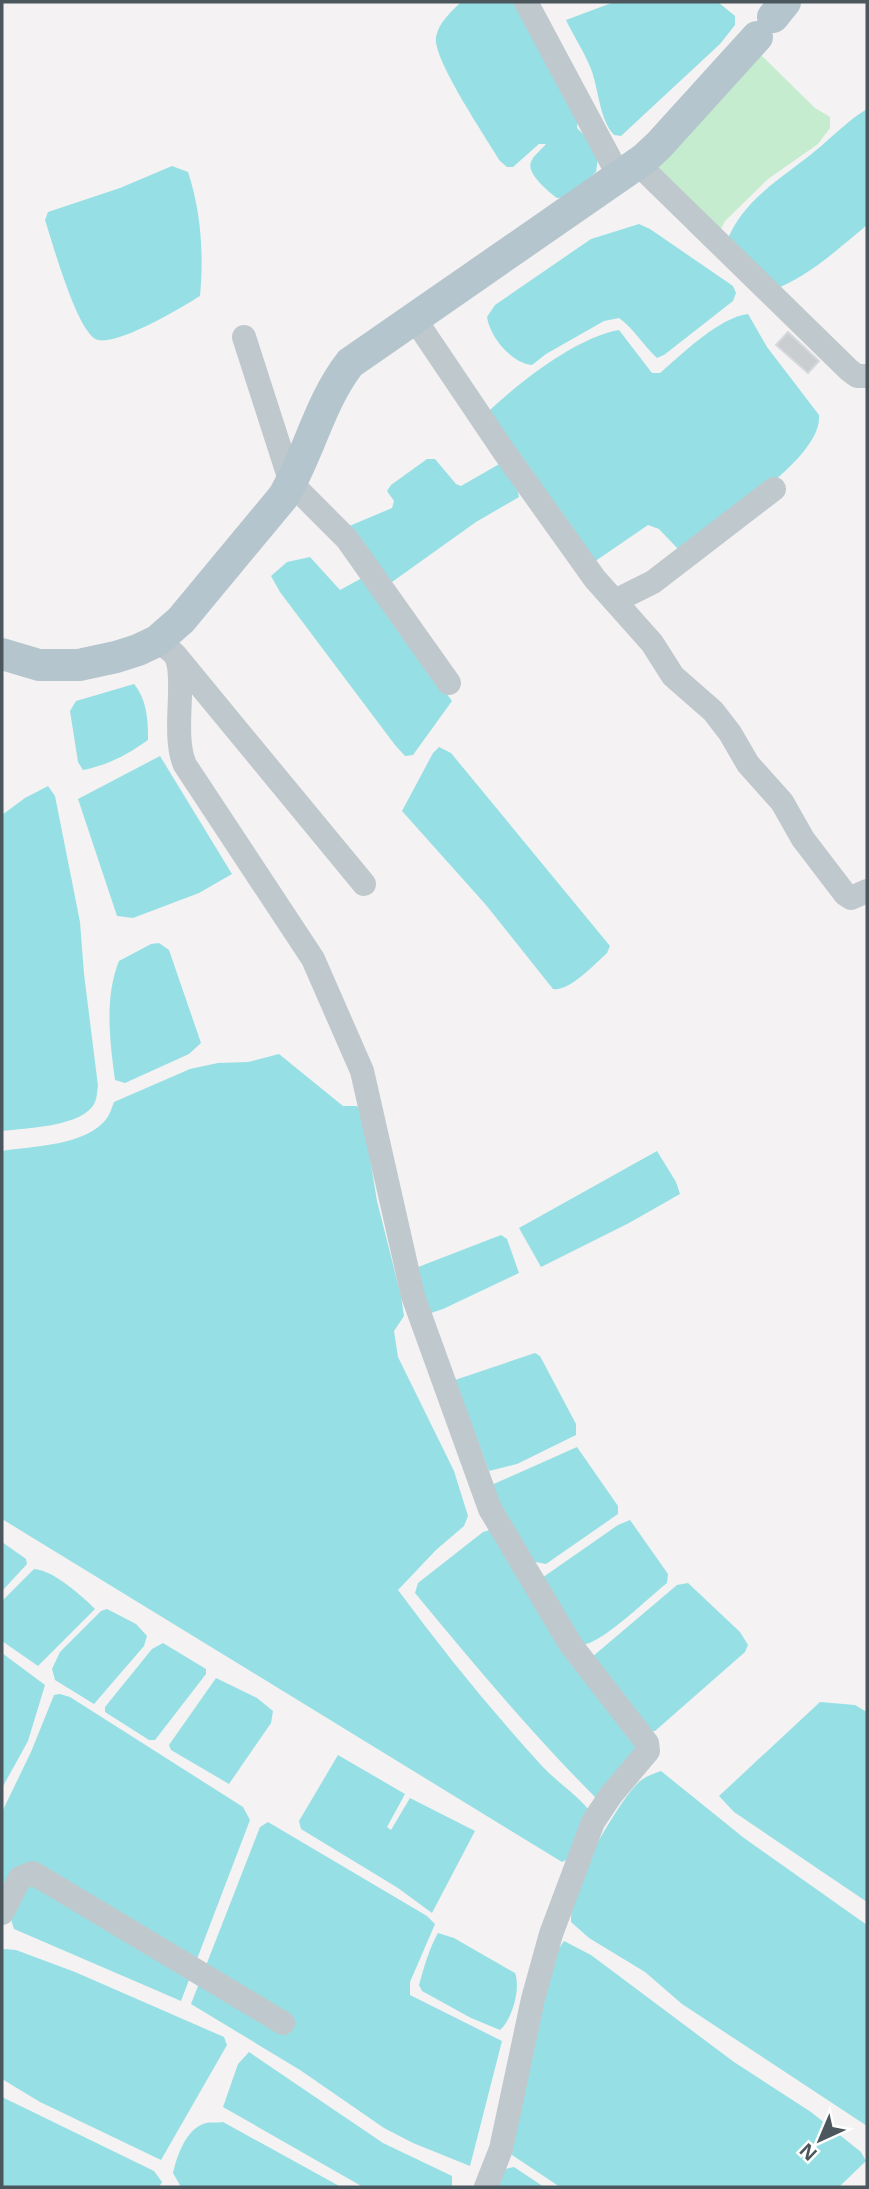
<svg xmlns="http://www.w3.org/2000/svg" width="869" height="2189" font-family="'Noto Sans',sans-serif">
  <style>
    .green { fill: #c5ecce }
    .water { fill: #96e0e5 }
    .building { fill: #c9cdd0; stroke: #d6d9dc; stroke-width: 2 }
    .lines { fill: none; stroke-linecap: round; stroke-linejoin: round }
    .minor { stroke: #bfc8cd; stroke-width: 24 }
    .major { stroke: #b4c5cd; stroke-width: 32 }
  </style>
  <rect width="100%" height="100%" fill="#f4f2f2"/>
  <polygon class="green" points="761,55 815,108 830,117 830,128 818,144 768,179 725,221 715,241 647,165"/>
  <g class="water">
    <path d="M461 2H516L578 112 577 128 586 137 598 158 596 172 568 197 557 198C549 192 526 173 531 162 533 156 542 149 546 144H539L513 167H507L500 161C487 139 432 58 436 37 439 22 451 12 461 2Z"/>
    <path d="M614 2H718L735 16V25L720 44 621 136 614 135C599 118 599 90 591 69 584 51 574 37 566 20Z"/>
    <path d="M867 109V225C838 249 808 277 773 290L726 244C741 199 786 176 820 147 836 133 849 120 867 109Z"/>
    <path d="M172 166 188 172C201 211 204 255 200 296 181 308 119 345 98 340 78 336 52 241 45 220L48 212 120 188Z"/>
    <path d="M639 224 650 229 733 286 736 293 733 301 664 355 657 358C643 345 634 329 619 318L604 321 546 354 532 365C511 363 490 337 487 317L495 305 591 239Z"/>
    <path d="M748 314 767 347 819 415C823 460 713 525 678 549L659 529 648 525 594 562 488 412C518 383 577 337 619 330L652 373H660C682 354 720 317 748 314Z"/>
    <polygon points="427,459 435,459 456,484 461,486 501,463 517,487 519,497 476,522 392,582 347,527 392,508 394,501 387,491 391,485"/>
    <polygon points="310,557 340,590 362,578 452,701 413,755 405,756 395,745 280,592 271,576 287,562"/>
    <path d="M134 684C147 700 148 720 148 740 127 755 108 765 83 770L78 762 70 711 76 701Z"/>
    <path d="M439 747 451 753 610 946 607 953C595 964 569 992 553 989L486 905 402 811 433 753Z"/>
    <polygon points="160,756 232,874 199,893 133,918 117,916 78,799"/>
    <path d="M48 786 55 796 80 922 84 974 98 1086C97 1091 97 1098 95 1102 84 1127 26 1128 2 1131V815L25 798Z"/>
    <path d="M159 943 169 950 201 1043 189 1054 125 1083 115 1080C110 1042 104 998 119 961L151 944Z"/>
    <path d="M279 1054 343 1106H357L363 1116 377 1201 401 1296 404 1316 394 1331 398 1357 454 1471 468 1516 464 1526 436 1550 398 1590C443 1651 491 1710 542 1766 558 1783 579 1796 593 1815L571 1858 562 1862 2 1519V1151C32 1146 87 1146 107 1118 110 1114 112 1107 114 1102L190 1069 218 1063 248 1062Z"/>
    <polygon points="657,1151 676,1182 680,1194 629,1223 541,1267 519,1228"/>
    <polygon points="501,1235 507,1239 519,1273 443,1309 428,1314 413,1269"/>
    <polygon points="535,1353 540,1356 576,1424 576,1435 517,1464 489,1471 455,1380"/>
    <polygon points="577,1447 618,1506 618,1514 546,1564 535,1562 487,1487"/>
    <path d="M630 1520 668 1574 667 1583C649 1597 601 1645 581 1645L539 1580 618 1525Z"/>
    <path d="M493 1529 637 1744V1755L597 1799C532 1734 474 1664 415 1593L418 1583 483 1532Z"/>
    <polygon points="2,1542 26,1559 27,1564 2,1591"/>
    <path d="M34 1569C53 1570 82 1596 95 1609L38 1666 2 1641V1601Z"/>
    <polygon points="688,1583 740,1632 748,1645 745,1652 655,1731 642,1731 592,1657 677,1585"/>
    <polygon points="107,1609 136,1624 147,1636 144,1646 94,1704 55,1680 52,1669 60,1652 101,1611"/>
    <polygon points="163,1643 206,1669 206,1674 155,1740 149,1740 105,1712 105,1707 152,1649"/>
    <polygon points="2,1653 45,1685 28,1741 2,1788"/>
    <polygon points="216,1678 257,1698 273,1711 271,1723 229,1784 171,1750 169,1745"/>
    <polygon points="60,1694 70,1697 243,1807 250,1820 181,2001 14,1929 2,1890 2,1812 31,1752 54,1695"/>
    <polygon points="820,1702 855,1705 867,1712 867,1902 734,1812 719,1796"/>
    <polygon points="338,1755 405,1794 387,1827 391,1830 410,1798 475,1831 432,1913 398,1888 301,1829 299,1821"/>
    <path d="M661 1771 744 1838 867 1925V2126L682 2004 645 1972 589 1938 571 1922C571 1907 573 1893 579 1879 589 1856 620 1801 637 1784 643 1777 653 1774 661 1771Z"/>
    <polygon points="268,1822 427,1916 435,1924 410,1982 410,1995 502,2041 470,2166 413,2143 384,2128 300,2070 191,2004 260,1827"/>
    <path d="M438 1933 454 1938 515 1973C521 1989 512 2019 500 2030L471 2018 422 1991 419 1985C424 1967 429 1949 438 1933Z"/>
    <polygon points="564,1941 591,1955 734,2062 811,2112 861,2152 866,2161 839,2187 560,2187 512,2155 514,2120 556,1953"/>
    <polygon points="5,1949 16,1950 75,1972 224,2037 227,2045 161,2160 40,2102 2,2079 2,1950"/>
    <polygon points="249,2052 383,2143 452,2176 452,2187 363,2187 223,2107 238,2064"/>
    <polygon points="2,2097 154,2171 162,2182 159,2187 2,2187"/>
    <path d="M223 2122 341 2187H181L173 2173C177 2156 186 2128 206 2123 211 2122 218 2123 223 2122Z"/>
    <polygon points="514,2167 544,2187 493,2187 505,2169"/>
  </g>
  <polygon class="building" points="788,332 819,361 808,373 776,345"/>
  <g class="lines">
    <g class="minor">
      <polyline points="526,2 619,176"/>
      <polyline points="637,163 849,370 857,376 867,376"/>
      <polyline points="414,318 505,453 595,579 652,643 673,676 713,711 730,733 748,764 782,802 803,839 845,894 851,898 867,891"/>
      <polyline points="244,337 291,483 347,539 449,683"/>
      <polyline points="615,601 653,582 774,489"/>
      <path d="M157 641C163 645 170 649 175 655 188 674 171 734 185 765L313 959 362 1071 413 1296 490 1509 571 1645 647 1743 648 1751 611 1795 593 1822 551 1934 533 1999 501 2149 486 2187"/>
      <polyline points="176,656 364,884"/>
      <polyline points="2,1913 20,1878 33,1873 283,2023"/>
    </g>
    <g class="major">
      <polyline points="773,17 785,2"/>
      <path d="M2 654 39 665H79L116 657 138 650 157 641 181 620 283 497C309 454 319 403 350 363L644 159 659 145 757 37"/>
    </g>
  </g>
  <rect width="869" height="2189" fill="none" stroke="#4b575d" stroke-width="7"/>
  <g transform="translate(820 2140) rotate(224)" stroke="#ffffff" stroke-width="5" paint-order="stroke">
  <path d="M0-5L12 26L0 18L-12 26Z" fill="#4b575d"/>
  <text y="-10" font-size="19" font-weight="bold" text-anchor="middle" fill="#4b575d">N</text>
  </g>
</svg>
